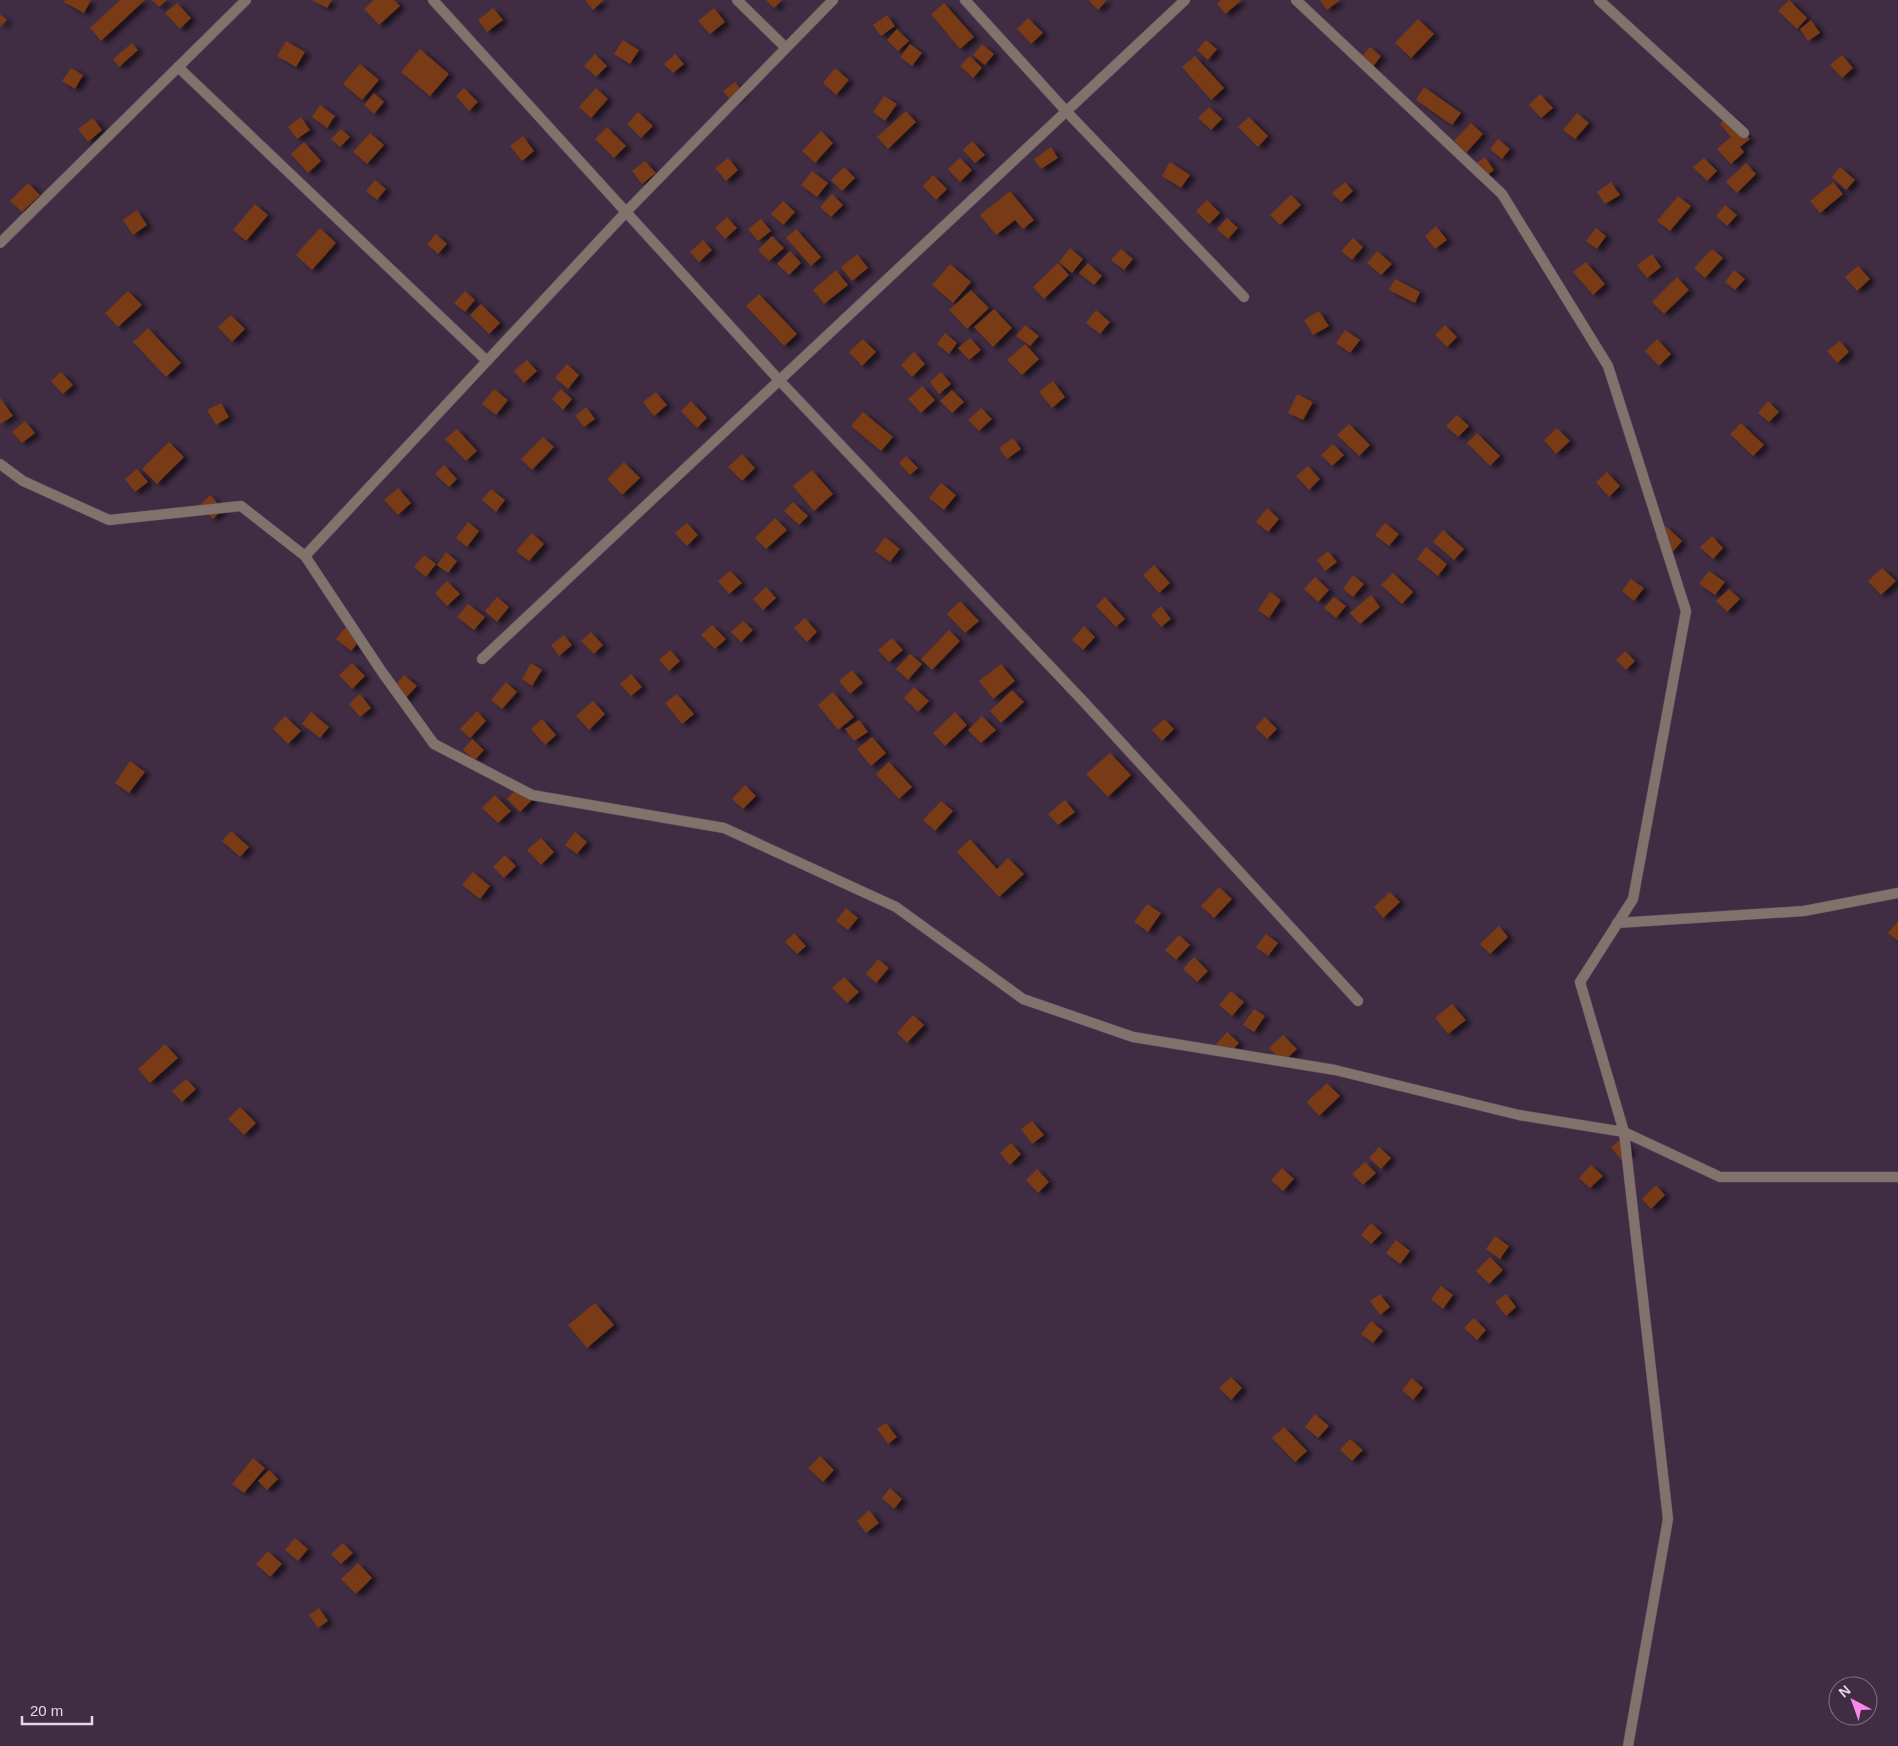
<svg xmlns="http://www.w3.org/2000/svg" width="1898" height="1746" font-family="Helvetica,sans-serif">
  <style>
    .building { fill: #793a13; filter: url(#shadow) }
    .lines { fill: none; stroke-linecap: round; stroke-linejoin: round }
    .street-casing { stroke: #5d4c61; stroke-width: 11 }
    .street { stroke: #81726c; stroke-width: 10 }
  </style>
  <defs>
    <filter id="shadow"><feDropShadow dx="5.5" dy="3" stdDeviation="2.5" flood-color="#0009"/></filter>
  </defs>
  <rect width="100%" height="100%" fill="#402d44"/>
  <g class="building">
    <polygon points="65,0 91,0 84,13 64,2"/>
    <polygon points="120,0 145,0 101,41 90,28"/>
    <polygon points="152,0 167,0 159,7"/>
    <polygon points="312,0 332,0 327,8"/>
    <polygon points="374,0 394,0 400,6 379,25 364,9"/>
    <polygon points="585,0 604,0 593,10"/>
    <polygon points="766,0 782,0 774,8"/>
    <polygon points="1090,0 1107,0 1098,10 1089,1"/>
    <polygon points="1221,0 1242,0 1225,14 1217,4"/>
    <polygon points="1320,0 1340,0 1327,10"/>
    <polygon points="1789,0 1807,18 1797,29 1778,11"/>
    <polygon points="177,3 191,18 180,29 165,13"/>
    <polygon points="944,3 974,37 960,49 931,14"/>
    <polygon points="493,8 503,20 487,32 478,20"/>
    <polygon points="714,8 725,22 710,34 698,21"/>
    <polygon points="0,14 7,20 0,27"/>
    <polygon points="887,15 895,26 881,36 873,25"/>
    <polygon points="1028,18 1043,33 1031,44 1017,29"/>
    <polygon points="1418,19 1434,34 1411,58 1395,43"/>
    <polygon points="1811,20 1820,33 1808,41 1800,29"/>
    <polygon points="897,29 909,41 898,51 887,40"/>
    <polygon points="623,40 639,50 630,64 614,54"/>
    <polygon points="1206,40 1217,49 1208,60 1197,50"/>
    <polygon points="286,41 305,52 296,67 277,56"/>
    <polygon points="132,43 138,50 119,67 113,59"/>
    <polygon points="910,44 922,53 912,66 900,57"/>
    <polygon points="982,44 994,54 985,65 973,55"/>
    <polygon points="1370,47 1381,56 1372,68 1360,59"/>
    <polygon points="420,49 449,74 430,96 401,72"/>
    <polygon points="595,54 607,66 596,77 584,66"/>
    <polygon points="675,54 684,64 673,73 664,64"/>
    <polygon points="1842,55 1853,68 1842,78 1830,65"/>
    <polygon points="970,56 982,68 973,78 960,66"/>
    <polygon points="1195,56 1224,88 1211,100 1182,67"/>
    <polygon points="360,64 379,80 362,100 343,84"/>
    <polygon points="71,68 83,75 75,89 62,81"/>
    <polygon points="835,68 849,80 836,95 823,83"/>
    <polygon points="735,82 743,92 731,101 723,91"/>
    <polygon points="1424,87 1461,113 1452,125 1416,100"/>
    <polygon points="464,88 478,102 469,111 456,96"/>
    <polygon points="596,88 608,99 591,118 579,107"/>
    <polygon points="374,93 384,102 374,114 364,105"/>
    <polygon points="1540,94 1553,108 1541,118 1529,105"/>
    <polygon points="884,96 897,104 885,121 873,112"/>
    <polygon points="320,105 335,116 327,128 312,117"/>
    <polygon points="1209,107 1222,119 1211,130 1198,118"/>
    <polygon points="906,111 916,122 888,149 877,137"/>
    <polygon points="638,112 653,126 641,138 627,124"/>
    <polygon points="1577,113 1589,123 1575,139 1563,130"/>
    <polygon points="1729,115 1750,139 1740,147 1744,152 1731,164 1717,149 1731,137 1720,124"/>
    <polygon points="301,117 310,130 297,139 288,127"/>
    <polygon points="1249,117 1268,136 1258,147 1238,127"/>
    <polygon points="93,118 102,130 88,142 78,129"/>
    <polygon points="1471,123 1483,134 1466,153 1454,141"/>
    <polygon points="607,127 626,146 614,158 595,139"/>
    <polygon points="341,129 350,137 340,147 331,139"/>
    <polygon points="821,131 833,143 815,163 802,151"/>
    <polygon points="370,133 384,145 367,164 353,152"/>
    <polygon points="523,136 534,151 522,161 510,146"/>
    <polygon points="1498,139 1510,149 1502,159 1490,149"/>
    <polygon points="972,141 985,155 975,163 963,150"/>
    <polygon points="304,142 321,161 308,173 291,154"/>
    <polygon points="1051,147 1058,158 1041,169 1034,159"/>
    <polygon points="1485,157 1494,170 1482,179 1472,166"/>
    <polygon points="728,158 738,170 726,181 715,168"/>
    <polygon points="960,158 972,170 960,182 948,169"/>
    <polygon points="1704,158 1717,171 1707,181 1693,167"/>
    <polygon points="645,161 656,173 642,184 632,171"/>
    <polygon points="1170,162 1190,175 1181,188 1162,176"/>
    <polygon points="1746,163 1756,174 1737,193 1726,182"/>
    <polygon points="844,167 855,178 842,191 831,180"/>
    <polygon points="1840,167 1855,180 1846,190 1832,177"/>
    <polygon points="812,171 828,183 817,197 801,185"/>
    <polygon points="933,175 947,189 936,200 923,186"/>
    <polygon points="375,180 386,189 377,200 366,191"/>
    <polygon points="1345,182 1353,191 1341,202 1332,193"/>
    <polygon points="1611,182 1620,195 1605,204 1597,192"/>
    <polygon points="1833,182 1843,194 1820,213 1810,201"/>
    <polygon points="28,183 40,195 22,212 10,201"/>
    <polygon points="1010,191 1034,220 1023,229 1015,220 996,235 980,215"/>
    <polygon points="832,194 843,205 831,217 820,207"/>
    <polygon points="1291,195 1301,205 1280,225 1270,215"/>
    <polygon points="1678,196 1691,206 1670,231 1657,221"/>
    <polygon points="1207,200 1220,213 1209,224 1196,211"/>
    <polygon points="783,201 795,212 783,225 771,214"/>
    <polygon points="255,204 268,215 246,241 233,230"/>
    <polygon points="1725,205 1737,215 1727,226 1716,216"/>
    <polygon points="137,210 147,225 133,235 123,220"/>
    <polygon points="727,217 737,228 725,239 715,228"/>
    <polygon points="1227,218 1238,228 1228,239 1217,229"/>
    <polygon points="761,219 771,231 758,241 748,229"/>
    <polygon points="1436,226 1447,240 1435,249 1425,236"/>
    <polygon points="320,228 336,243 312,270 296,255"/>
    <polygon points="1596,228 1606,236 1597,249 1586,241"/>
    <polygon points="796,229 821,257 811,266 786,238"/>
    <polygon points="436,234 447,244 438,254 427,244"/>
    <polygon points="772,236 784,248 769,261 758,250"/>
    <polygon points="1353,238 1363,247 1352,260 1341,251"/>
    <polygon points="703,240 712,250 699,262 690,252"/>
    <polygon points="1070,248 1083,259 1072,273 1059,262"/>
    <polygon points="1121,249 1133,259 1124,270 1111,260"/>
    <polygon points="1712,249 1723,258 1705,278 1694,268"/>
    <polygon points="790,251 801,263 789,275 777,264"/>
    <polygon points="1377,251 1392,264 1381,275 1367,263"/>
    <polygon points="857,254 868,268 852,281 841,267"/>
    <polygon points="1652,254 1661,267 1647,278 1637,265"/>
    <polygon points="1586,262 1605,284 1593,295 1573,272"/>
    <polygon points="1058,263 1069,275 1044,299 1033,287"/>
    <polygon points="1088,263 1102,276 1094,285 1079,273"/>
    <polygon points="950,264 971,282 953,303 932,285"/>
    <polygon points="1858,266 1870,279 1857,291 1845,277"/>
    <polygon points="836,270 848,285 824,304 813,290"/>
    <polygon points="1734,270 1745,279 1735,290 1725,282"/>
    <polygon points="1677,277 1689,290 1664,314 1652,302"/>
    <polygon points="1395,279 1420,292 1415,303 1389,290"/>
    <polygon points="971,290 989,308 967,329 949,310"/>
    <polygon points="128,291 142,305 118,327 105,313"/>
    <polygon points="465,291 475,300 465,312 454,303"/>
    <polygon points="759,294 797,334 784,346 746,306"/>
    <polygon points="481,304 500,323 489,334 470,315"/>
    <polygon points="994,309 1012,328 993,347 974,327"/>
    <polygon points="1096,310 1110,322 1100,334 1086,323"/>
    <polygon points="1319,311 1329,326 1313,335 1304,320"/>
    <polygon points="231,315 245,329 232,342 218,327"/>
    <polygon points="1025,325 1039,336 1030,346 1016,336"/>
    <polygon points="1445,325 1457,337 1447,347 1435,335"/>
    <polygon points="148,328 181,363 166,377 133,342"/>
    <polygon points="1345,330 1360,340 1350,353 1336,343"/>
    <polygon points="945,333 957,343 949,354 937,344"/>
    <polygon points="970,338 981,350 969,360 958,348"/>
    <polygon points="863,339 876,352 862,366 849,352"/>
    <polygon points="1657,339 1671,354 1659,366 1645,351"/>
    <polygon points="1840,341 1849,352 1837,363 1827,351"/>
    <polygon points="1025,344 1039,359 1022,375 1007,360"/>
    <polygon points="914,352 925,364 912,377 901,365"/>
    <polygon points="527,360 537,371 524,383 514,371"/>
    <polygon points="567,364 579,375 568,389 555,378"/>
    <polygon points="61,372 73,385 63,394 51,381"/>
    <polygon points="941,372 951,384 939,394 930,382"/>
    <polygon points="1053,381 1065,397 1052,408 1039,392"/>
    <polygon points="922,386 935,400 921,413 908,399"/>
    <polygon points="494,389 508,400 496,415 482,404"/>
    <polygon points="561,389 572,399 563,410 552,399"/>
    <polygon points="952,390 964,402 952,413 940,401"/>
    <polygon points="656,392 667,405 654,416 643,402"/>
    <polygon points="1297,394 1313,402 1303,420 1288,413"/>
    <polygon points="0,398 13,416 0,424"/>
    <polygon points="691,401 707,418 697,428 681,411"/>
    <polygon points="1768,401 1779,412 1769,422 1758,413"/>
    <polygon points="221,403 229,417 216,425 207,410"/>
    <polygon points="586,407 595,419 584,427 575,416"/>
    <polygon points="981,408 992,419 979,431 968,420"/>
    <polygon points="863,412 893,437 881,451 851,426"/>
    <polygon points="1457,415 1469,426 1458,437 1446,426"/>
    <polygon points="25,421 35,433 22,443 12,432"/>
    <polygon points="1741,423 1764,445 1753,456 1730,434"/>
    <polygon points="1349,424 1370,445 1359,456 1337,435"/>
    <polygon points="1557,428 1570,441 1556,454 1544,440"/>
    <polygon points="457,429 477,451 466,461 445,439"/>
    <polygon points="1477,433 1500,456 1490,466 1467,443"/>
    <polygon points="543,437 554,447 532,470 521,459"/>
    <polygon points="1013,438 1021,449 1007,459 999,448"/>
    <polygon points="169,442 184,457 157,484 142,469"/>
    <polygon points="1333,444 1344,455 1332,466 1321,455"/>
    <polygon points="742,454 755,468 742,481 728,467"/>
    <polygon points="906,456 918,468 910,475 899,463"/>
    <polygon points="624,462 640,478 622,495 607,479"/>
    <polygon points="444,465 457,479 449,487 435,474"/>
    <polygon points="1308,466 1320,479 1309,490 1296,476"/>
    <polygon points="137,469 148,482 135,492 125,479"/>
    <polygon points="812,470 833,494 814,511 793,486"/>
    <polygon points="1607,472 1620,486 1609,497 1596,482"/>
    <polygon points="941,483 956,495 944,510 929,498"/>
    <polygon points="398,488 411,503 398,515 384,500"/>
    <polygon points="491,489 505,500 496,512 482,500"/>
    <polygon points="210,495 223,509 213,519 199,506"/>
    <polygon points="793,502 808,516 799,525 784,511"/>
    <polygon points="1267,508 1279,519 1268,532 1256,522"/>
    <polygon points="775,518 787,530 766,549 755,538"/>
    <polygon points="468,522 479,531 467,547 456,538"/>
    <polygon points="687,523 698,535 687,546 675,533"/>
    <polygon points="1385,523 1399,534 1389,546 1375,535"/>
    <polygon points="1666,526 1682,541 1672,553 1655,538"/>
    <polygon points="1443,530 1464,549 1454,560 1433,542"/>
    <polygon points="532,533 544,544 529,561 516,551"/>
    <polygon points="1712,536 1723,548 1713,559 1700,547"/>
    <polygon points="885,537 900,549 890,562 875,551"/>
    <polygon points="1426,547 1447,564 1438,576 1417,559"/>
    <polygon points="1328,551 1337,562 1325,571 1317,560"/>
    <polygon points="446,552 457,561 448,573 437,565"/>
    <polygon points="424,555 436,564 426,577 414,567"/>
    <polygon points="1154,565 1170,583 1159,593 1143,575"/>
    <polygon points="1882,568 1896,581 1881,595 1868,581"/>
    <polygon points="730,571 742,583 729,594 718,581"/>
    <polygon points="1709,571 1725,582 1715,595 1699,584"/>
    <polygon points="1393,573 1413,592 1402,604 1381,585"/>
    <polygon points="1353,575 1364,584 1353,597 1343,589"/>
    <polygon points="1315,577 1329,590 1318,602 1304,589"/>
    <polygon points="1631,579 1644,588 1634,601 1622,591"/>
    <polygon points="447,581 460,594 447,606 435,593"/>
    <polygon points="766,587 776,598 763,610 753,599"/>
    <polygon points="1729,589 1740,599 1727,612 1716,601"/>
    <polygon points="1270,592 1281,600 1269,618 1258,610"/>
    <polygon points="1371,595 1380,607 1360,624 1350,613"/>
    <polygon points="497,597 509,607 497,622 485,611"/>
    <polygon points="1105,597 1125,619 1116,627 1096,606"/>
    <polygon points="1334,597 1346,606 1336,618 1324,608"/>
    <polygon points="960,601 979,621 965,633 947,614"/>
    <polygon points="468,604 485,617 474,630 457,617"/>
    <polygon points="1161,606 1171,619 1161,627 1151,615"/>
    <polygon points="805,618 817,632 807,642 794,628"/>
    <polygon points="743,621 753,630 741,642 731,632"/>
    <polygon points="712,625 726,639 715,649 701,635"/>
    <polygon points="1084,626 1095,637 1083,650 1072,640"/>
    <polygon points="346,627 361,639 351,651 336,639"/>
    <polygon points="949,630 960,641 932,670 921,659"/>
    <polygon points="591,632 603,645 594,654 581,641"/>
    <polygon points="564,635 572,645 559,656 551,645"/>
    <polygon points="892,638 903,650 889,662 878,650"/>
    <polygon points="670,650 680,661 669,671 659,660"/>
    <polygon points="1625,651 1635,661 1626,670 1616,660"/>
    <polygon points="910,654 922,664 908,680 896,669"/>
    <polygon points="352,663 365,676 352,689 339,675"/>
    <polygon points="531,663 542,670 532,686 522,679"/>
    <polygon points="1001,664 1015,681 993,699 979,681"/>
    <polygon points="852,670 863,683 850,694 839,681"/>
    <polygon points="631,674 642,687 631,696 620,684"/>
    <polygon points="404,675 417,686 404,700 392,689"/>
    <polygon points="506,682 517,692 502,709 491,700"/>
    <polygon points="914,687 929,701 918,712 904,698"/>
    <polygon points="1012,690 1024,702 1001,723 990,711"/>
    <polygon points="833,692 854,717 838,730 818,705"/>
    <polygon points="360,694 371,708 360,717 349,704"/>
    <polygon points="677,694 694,714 682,724 665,703"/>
    <polygon points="593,701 605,714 589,730 576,716"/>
    <polygon points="477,711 486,721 470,738 460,729"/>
    <polygon points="311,712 329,727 320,738 302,724"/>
    <polygon points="955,712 967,725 945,746 933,733"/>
    <polygon points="285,716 301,731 288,744 273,729"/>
    <polygon points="982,716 996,730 981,743 968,730"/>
    <polygon points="1265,717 1277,729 1267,739 1255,727"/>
    <polygon points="542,719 556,735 545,745 531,729"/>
    <polygon points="1164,719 1174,729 1162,741 1152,730"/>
    <polygon points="859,720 868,732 854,741 845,729"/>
    <polygon points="872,737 886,753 871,766 857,749"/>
    <polygon points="472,739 484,750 475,760 463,750"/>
    <polygon points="1110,753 1131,775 1108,797 1086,774"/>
    <polygon points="130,761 145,772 129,793 115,783"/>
    <polygon points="889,762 912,787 899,799 876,774"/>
    <polygon points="745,785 756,796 743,809 732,799"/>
    <polygon points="520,786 533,799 520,812 507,799"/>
    <polygon points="495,795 511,811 498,823 482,808"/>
    <polygon points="1065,800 1075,812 1058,825 1048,814"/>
    <polygon points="941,801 953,811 935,831 923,820"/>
    <polygon points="231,831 249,847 240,857 222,841"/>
    <polygon points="575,832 587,842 577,854 565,845"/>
    <polygon points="541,838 554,852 541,865 527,850"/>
    <polygon points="970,839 997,869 1008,858 1024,874 999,897 957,852"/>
    <polygon points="505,855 516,866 504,878 493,867"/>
    <polygon points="473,872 490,886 480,899 462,885"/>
    <polygon points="1219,887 1232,899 1214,918 1201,906"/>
    <polygon points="1390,892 1400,902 1383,918 1374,907"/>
    <polygon points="1147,904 1161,913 1148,932 1134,922"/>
    <polygon points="846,908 858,918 848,930 836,921"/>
    <polygon points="1898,921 1898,941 1888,933"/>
    <polygon points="1499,926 1508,937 1490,954 1480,944"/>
    <polygon points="794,933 806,946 797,954 785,942"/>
    <polygon points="1266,934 1278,943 1268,956 1256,947"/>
    <polygon points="1179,935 1190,945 1176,960 1165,950"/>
    <polygon points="1194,957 1208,971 1197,982 1183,969"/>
    <polygon points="878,959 889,968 876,983 866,974"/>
    <polygon points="844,977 859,992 847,1003 832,988"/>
    <polygon points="1231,991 1244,1002 1232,1016 1219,1005"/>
    <polygon points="1452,1004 1466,1020 1448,1034 1435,1018"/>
    <polygon points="1254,1009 1265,1016 1254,1032 1243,1025"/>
    <polygon points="913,1015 924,1025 907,1043 897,1033"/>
    <polygon points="1227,1032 1239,1043 1228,1055 1216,1044"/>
    <polygon points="1283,1035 1297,1049 1283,1062 1269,1048"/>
    <polygon points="165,1044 178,1058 150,1083 138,1069"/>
    <polygon points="186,1079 196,1089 182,1102 172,1091"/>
    <polygon points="1327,1083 1340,1096 1319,1116 1307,1102"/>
    <polygon points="240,1107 256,1123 244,1135 228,1119"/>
    <polygon points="1032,1121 1044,1135 1032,1144 1021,1129"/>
    <polygon points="1621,1139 1631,1151 1621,1160 1611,1147"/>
    <polygon points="1011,1143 1021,1154 1010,1165 1000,1153"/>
    <polygon points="1379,1147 1391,1158 1381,1169 1369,1158"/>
    <polygon points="1365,1162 1376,1173 1363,1185 1352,1174"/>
    <polygon points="1591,1165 1603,1176 1590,1188 1579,1178"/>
    <polygon points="1282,1168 1294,1179 1283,1191 1271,1180"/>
    <polygon points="1037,1169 1049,1182 1038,1193 1026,1180"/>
    <polygon points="1656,1185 1665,1195 1651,1209 1642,1199"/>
    <polygon points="1371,1223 1382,1233 1371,1244 1361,1235"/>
    <polygon points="1495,1236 1509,1246 1500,1259 1486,1249"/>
    <polygon points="1396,1240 1410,1251 1400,1264 1386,1253"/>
    <polygon points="1490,1257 1503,1270 1489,1284 1476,1271"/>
    <polygon points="1441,1286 1453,1295 1443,1309 1431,1299"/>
    <polygon points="1380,1294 1390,1307 1380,1315 1370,1301"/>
    <polygon points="1506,1294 1516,1307 1506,1316 1495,1302"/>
    <polygon points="595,1303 614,1325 587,1348 568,1325"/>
    <polygon points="1474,1318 1486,1330 1477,1340 1464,1328"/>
    <polygon points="1371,1321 1383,1331 1373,1343 1361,1334"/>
    <polygon points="1231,1377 1242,1388 1231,1400 1219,1388"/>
    <polygon points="1412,1378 1423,1388 1413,1400 1402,1390"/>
    <polygon points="1315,1414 1329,1426 1318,1438 1305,1427"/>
    <polygon points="886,1423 897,1437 888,1444 877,1429"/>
    <polygon points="1284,1427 1307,1451 1295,1462 1272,1438"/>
    <polygon points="1350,1439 1363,1450 1352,1461 1340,1450"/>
    <polygon points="820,1456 834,1470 823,1482 808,1468"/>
    <polygon points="253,1458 265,1468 244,1493 232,1484"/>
    <polygon points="269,1470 278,1479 267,1490 258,1481"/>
    <polygon points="890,1488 902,1499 894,1509 882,1498"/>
    <polygon points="869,1510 879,1523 866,1533 857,1521"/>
    <polygon points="295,1538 308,1549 298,1561 285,1550"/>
    <polygon points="343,1543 353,1553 341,1564 331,1554"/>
    <polygon points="268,1551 282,1564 270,1577 256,1564"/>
    <polygon points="358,1563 372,1578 356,1594 341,1579"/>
    <polygon points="319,1608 328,1621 318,1628 309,1615"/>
  </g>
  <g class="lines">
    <defs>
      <g id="street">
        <polyline points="433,0 779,380 1084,702 1358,1001"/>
        <polyline points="737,0 785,47"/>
        <polyline points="965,0 1066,111 1244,297"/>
        <polyline points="1296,0 1502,194 1608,366 1686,611 1633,899 1580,982 1624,1132 1668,1519 1628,1746"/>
        <polyline points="1599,0 1744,133"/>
        <polyline points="178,67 487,361"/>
        <polyline points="0,243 246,0"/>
        <polyline points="0,464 23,481 109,520 241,506 305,556 382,672 434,744 532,795 724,828 896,907 1023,999 1133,1037 1335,1070 1519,1115 1624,1132 1720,1177 1898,1177"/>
        <polyline points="305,556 626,212 833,0"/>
        <polyline points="482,659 1185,0"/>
        <polyline points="1617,923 1804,911 1898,893"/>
      </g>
    </defs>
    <use href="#street" class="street-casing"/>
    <use href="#street" class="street"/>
  </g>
  <g transform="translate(1853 1701) rotate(319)"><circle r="24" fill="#402d44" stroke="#817185"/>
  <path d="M0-4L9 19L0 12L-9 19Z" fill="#fa87e7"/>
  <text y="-8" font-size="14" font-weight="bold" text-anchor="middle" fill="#e3d8e6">N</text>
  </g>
  <path d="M22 1716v8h70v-8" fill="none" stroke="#e3d8e6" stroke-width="2.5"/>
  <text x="30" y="1716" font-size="15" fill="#e3d8e6" stroke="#402d44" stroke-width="4" paint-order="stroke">20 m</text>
</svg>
